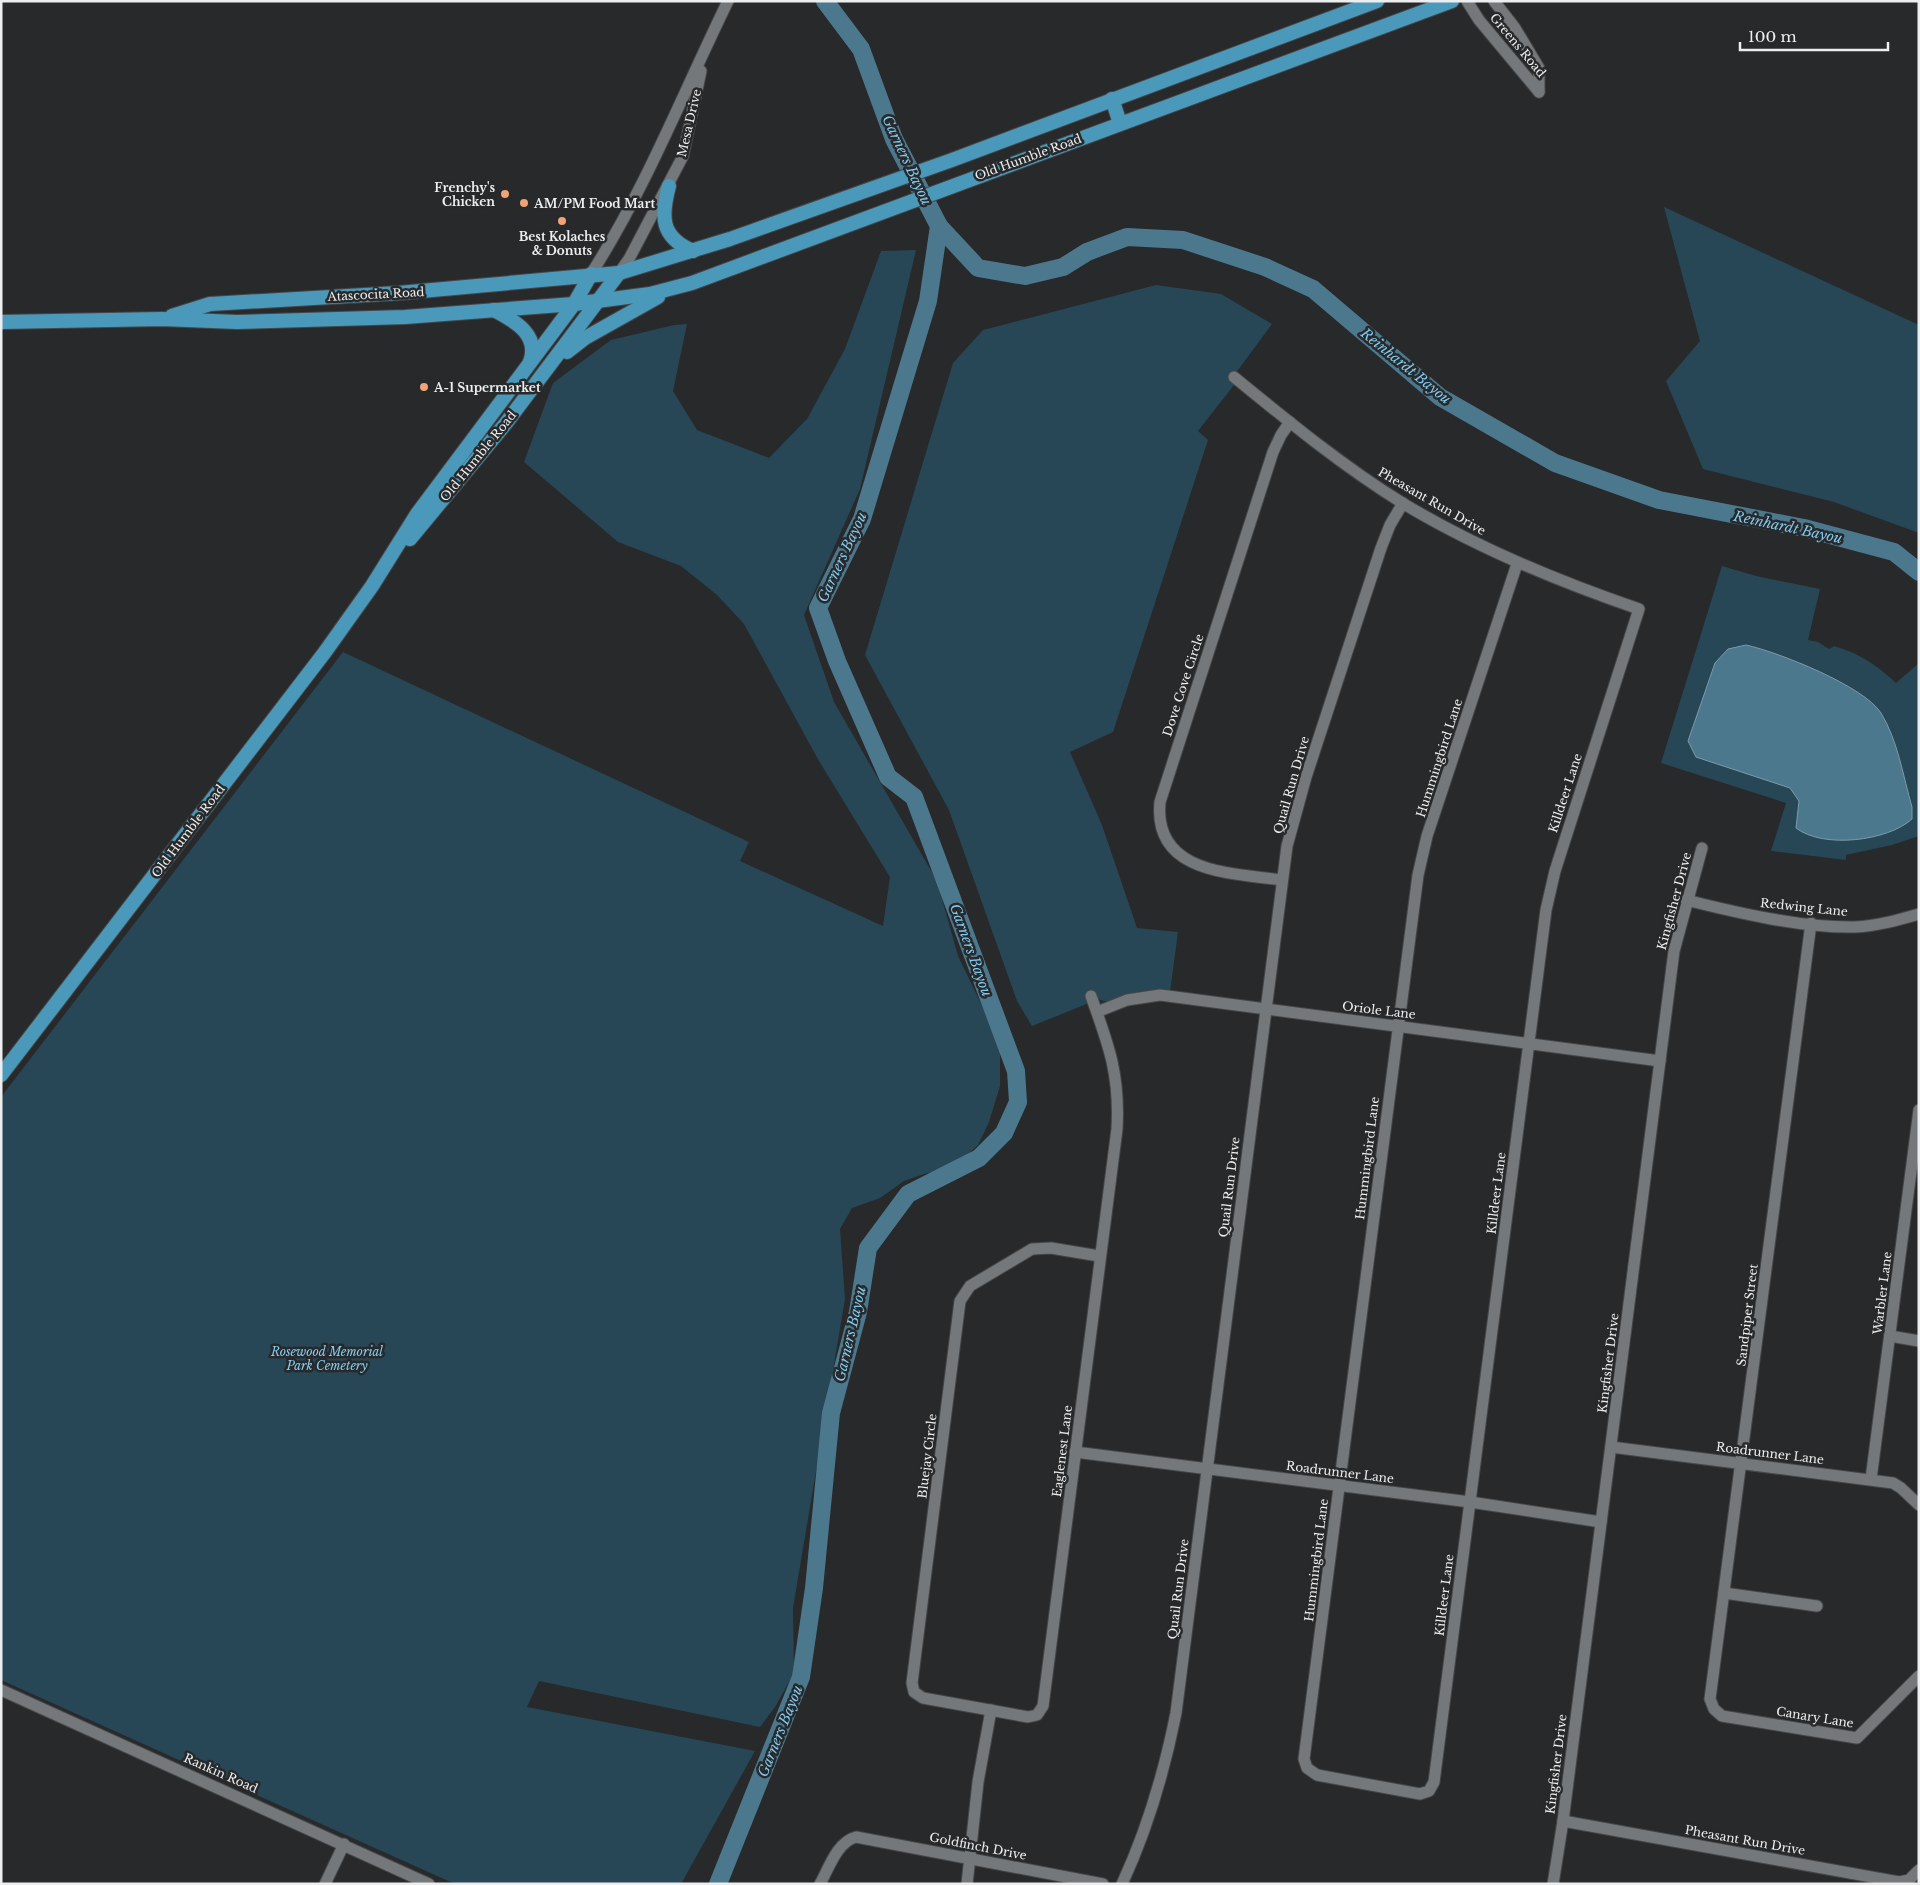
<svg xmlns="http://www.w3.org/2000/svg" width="1920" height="1885" font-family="'Libre Baskerville',serif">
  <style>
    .green { fill: #274756 }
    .water { fill: #4c788e; stroke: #7c9bab }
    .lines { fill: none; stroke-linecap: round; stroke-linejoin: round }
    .river { stroke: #4c788e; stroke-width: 18 }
    .minor-casing { stroke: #454748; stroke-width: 13 }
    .major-casing { stroke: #454748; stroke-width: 16 }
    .minor { stroke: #75787a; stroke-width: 11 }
    .major { stroke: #4b99ba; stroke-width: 14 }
    .poi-dot { fill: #efa376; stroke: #27292b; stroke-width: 2 }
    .labels { text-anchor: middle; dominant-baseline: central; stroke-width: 5; stroke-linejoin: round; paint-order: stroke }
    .street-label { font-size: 12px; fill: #eceeef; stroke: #27292b }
    .poi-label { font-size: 12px; font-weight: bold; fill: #eceeef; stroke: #27292b; text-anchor: start }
    .park-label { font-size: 12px; font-style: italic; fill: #84cef2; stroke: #27292b }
    .water-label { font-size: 14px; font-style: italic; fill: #81caef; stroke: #27292b }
  </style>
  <rect width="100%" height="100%" fill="#27292b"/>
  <g class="green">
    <polygon points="1664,207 1919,325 1919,533 1834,502 1703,469 1666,381 1700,341"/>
    <polygon points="916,250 860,489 804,615 834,702 937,881 958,956 991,1024 1000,1051 1000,1086 989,1122 978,1145 952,1168 924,1174 904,1181 880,1198 852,1208 840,1229 845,1299 793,1608 794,1673 775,1707 760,1727 539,1681 527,1707 755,1751 681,1884 455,1884 1,1680 1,1097 343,652 749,842 740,861 883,926 890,877 819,761 744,624 717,595 681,566 618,542 524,462 553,383 611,340 674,325 687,324 673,391 697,430 769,458 807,419 845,349 881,251"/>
    <path d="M1156 285 1221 294 1272 324 1230 381 1234 385 1198 431 1208 440 1113 732 1070 752 1102 825 1137 928 1178 932 1170 992C1157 991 1143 989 1130 994 1121 997 1108 1005 1099 999L1032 1026 1017 1001 949 810 865 655 953 363 983 330Z"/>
    <path d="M1722 566 1756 576 1820 589 1808 640 1818 642 1829 649 1834 646C1859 653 1878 666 1896 683L1919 663V836L1892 845 1846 855V860L1771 851 1786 803 1661 763Z"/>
  </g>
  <path class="water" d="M1746 645C1778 652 1864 686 1881 713 1898 741 1903 776 1912 807V819C1888 841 1823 849 1796 828L1799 801 1790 788 1696 757 1688 741 1715 663 1728 649Z"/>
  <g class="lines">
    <g class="river">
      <polyline points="939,226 978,268 1025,276 1063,267 1087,252 1127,237 1183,240 1265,267 1313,289 1440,397 1555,463 1659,500 1804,528 1894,552 1919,572"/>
      <polyline points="718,1884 801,1677 814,1588 831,1413 858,1312 868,1248 908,1194 979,1158 1004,1133 1018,1102 1016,1071 914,797 888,777 837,661 818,608 862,519 928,301 939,226 894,139 861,49 825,1"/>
    </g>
    <defs>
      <g id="minor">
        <polyline points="1467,1 1479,20 1539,92"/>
        <polyline points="1494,1 1515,28 1539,68 1539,92"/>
        <polyline points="619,273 629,259 683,156 701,71"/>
        <path d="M591 274C646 188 683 93 728 1"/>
        <path d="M1234 377C1289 422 1344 467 1404 504 1479 549 1557 581 1639 609L1555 871 1546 910 1434 1782 1429 1791 1420 1794 1317 1775 1307 1768 1304 1759 1418 875 1427 836 1517 564"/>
        <path d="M1282 880C1232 873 1153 874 1160 802L1273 452 1281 435 1290 422"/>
        <path d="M1686 900C1738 913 1802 928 1855 927 1877 926 1898 920 1919 914"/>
        <polyline points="1811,923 1710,1699 1714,1709 1722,1716 1857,1738 1919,1676"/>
        <path d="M1091 996C1109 1046 1120 1075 1117 1129L1043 1706 1037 1715 1028 1717 923 1698 914 1692 912 1683 960 1301 970 1286 1032 1249 1051 1248 1099 1256"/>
        <polyline points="1097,1012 1127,1000 1160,995 1660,1061"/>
        <polyline points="1890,1336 1919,1341"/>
        <polyline points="1611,1447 1893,1483 1901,1488 1919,1505"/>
        <polyline points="1075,1452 1470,1502 1601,1522"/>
        <polyline points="1871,1479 1919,1110"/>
        <polyline points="1724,1593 1817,1606"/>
        <polyline points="1,1690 429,1884"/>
        <polyline points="1563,1821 1899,1882 1909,1880 1919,1870"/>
        <polyline points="325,1884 344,1844"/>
        <path d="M820 1884C829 1868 837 1842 856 1837L1103 1884"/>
        <polyline points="967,1884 978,1782 991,1710"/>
        <path d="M1122 1884C1148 1828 1164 1773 1176 1713L1287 846 1306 777 1381 548 1390 525 1403 503"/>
        <polyline points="1553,1884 1563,1821 1674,951 1702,848"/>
      </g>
      <g id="major">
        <polyline points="1112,99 1120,123"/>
        <path d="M669 186C661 216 660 237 693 251"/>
        <path d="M494 310C515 321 540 335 530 362"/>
        <polyline points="172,316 210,304 399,293 619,273 730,239 952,160 1377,1"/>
        <polyline points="1,322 162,319 237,322 405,317 574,304 650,294 692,283 1452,1"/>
        <polyline points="567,352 585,338 658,297"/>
        <polyline points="410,539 506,423 619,273"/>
        <polyline points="1,1075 325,652 372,586 417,514 574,304 591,274"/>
      </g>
    </defs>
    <use href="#minor" class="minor-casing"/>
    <use href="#major" class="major-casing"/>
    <use href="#minor" class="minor"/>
    <use href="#major" class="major"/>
  </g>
  <g class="poi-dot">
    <circle cx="505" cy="194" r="5"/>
    <circle cx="524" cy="203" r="5"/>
    <circle cx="562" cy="221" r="5"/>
    <circle cx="424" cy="387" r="5"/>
  </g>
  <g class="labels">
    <g class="street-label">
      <text transform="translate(1518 45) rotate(50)">Greens Road</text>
      <text transform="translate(689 123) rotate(-77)">Mesa Drive</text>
      <text transform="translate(1028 157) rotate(-20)">Old Humble Road</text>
      <text transform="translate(376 294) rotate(-3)">Atascocita Road</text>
      <text transform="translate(478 456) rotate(-51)">Old Humble Road</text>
      <text transform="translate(1432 501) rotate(30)">Pheasant Run Drive</text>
      <text transform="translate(1183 685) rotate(-72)">Dove Cove Circle</text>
      <text transform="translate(1439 758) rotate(-72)">Hummingbird Lane</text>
      <text transform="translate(1291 785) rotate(-74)">Quail Run Drive</text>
      <text transform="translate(1565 793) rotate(-72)">Killdeer Lane</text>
      <text transform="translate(188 831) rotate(-53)">Old Humble Road</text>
      <text transform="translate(1674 901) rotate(-75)">Kingfisher Drive</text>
      <text transform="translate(1804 907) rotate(6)">Redwing Lane</text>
      <text transform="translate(1379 1010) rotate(7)">Oriole Lane</text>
      <text transform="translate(1367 1158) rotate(-83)">Hummingbird Lane</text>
      <text transform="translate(1229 1187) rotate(-83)">Quail Run Drive</text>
      <text transform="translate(1496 1193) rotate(-83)">Killdeer Lane</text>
      <text transform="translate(1882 1293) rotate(-83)">Warbler Lane</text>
      <text transform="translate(1747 1315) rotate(-83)">Sandpiper Street</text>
      <text transform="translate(1608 1363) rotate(-83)">Kingfisher Drive</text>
      <text transform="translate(1062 1451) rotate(-83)">Eaglenest Lane</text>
      <text transform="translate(1770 1453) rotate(7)">Roadrunner Lane</text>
      <text transform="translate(927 1456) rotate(-83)">Bluejay Circle</text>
      <text transform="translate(1340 1472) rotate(7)">Roadrunner Lane</text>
      <text transform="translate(1316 1560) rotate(-83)">Hummingbird Lane</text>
      <text transform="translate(1178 1589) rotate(-83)">Quail Run Drive</text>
      <text transform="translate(1444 1595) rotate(-83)">Killdeer Lane</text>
      <text transform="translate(1815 1717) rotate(9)">Canary Lane</text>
      <text transform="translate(1556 1764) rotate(-83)">Kingfisher Drive</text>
      <text transform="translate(221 1773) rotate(24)">Rankin Road</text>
      <text transform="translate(1745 1840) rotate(10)">Pheasant Run Drive</text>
      <text transform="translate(978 1846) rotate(11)">Goldfinch Drive</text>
    </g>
    <g class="poi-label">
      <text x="495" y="187" text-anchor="end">Frenchy's<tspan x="495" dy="14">Chicken</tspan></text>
      <text x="534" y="203">AM/PM Food Mart</text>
      <text x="562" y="236" text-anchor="middle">Best Kolaches<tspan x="562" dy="14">&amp; Donuts</tspan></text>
      <text x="434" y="387">A-1 Supermarket</text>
    </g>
    <g class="park-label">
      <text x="327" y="1351">Rosewood Memorial<tspan x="327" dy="14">Park Cemetery</tspan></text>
    </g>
    <g class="water-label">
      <text transform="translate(907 160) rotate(65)">Garners Bayou</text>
      <text transform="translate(1406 366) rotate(39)">Reinhardt Bayou</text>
      <text transform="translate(1788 527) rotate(12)">Reinhardt Bayou</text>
      <text transform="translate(842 557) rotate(-65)">Garners Bayou</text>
      <text transform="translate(971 950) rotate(70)">Garners Bayou</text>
      <text transform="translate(850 1334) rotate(-77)">Garners Bayou</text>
      <text transform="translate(780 1731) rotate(-68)">Garners Bayou</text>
    </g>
  </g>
  <rect width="1920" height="1885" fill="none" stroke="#eceeef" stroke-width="5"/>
  <path d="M1740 42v8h148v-8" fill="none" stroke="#eceeef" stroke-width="2.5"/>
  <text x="1748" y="42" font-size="15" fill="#eceeef" stroke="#27292b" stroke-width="4" paint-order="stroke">100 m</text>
</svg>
